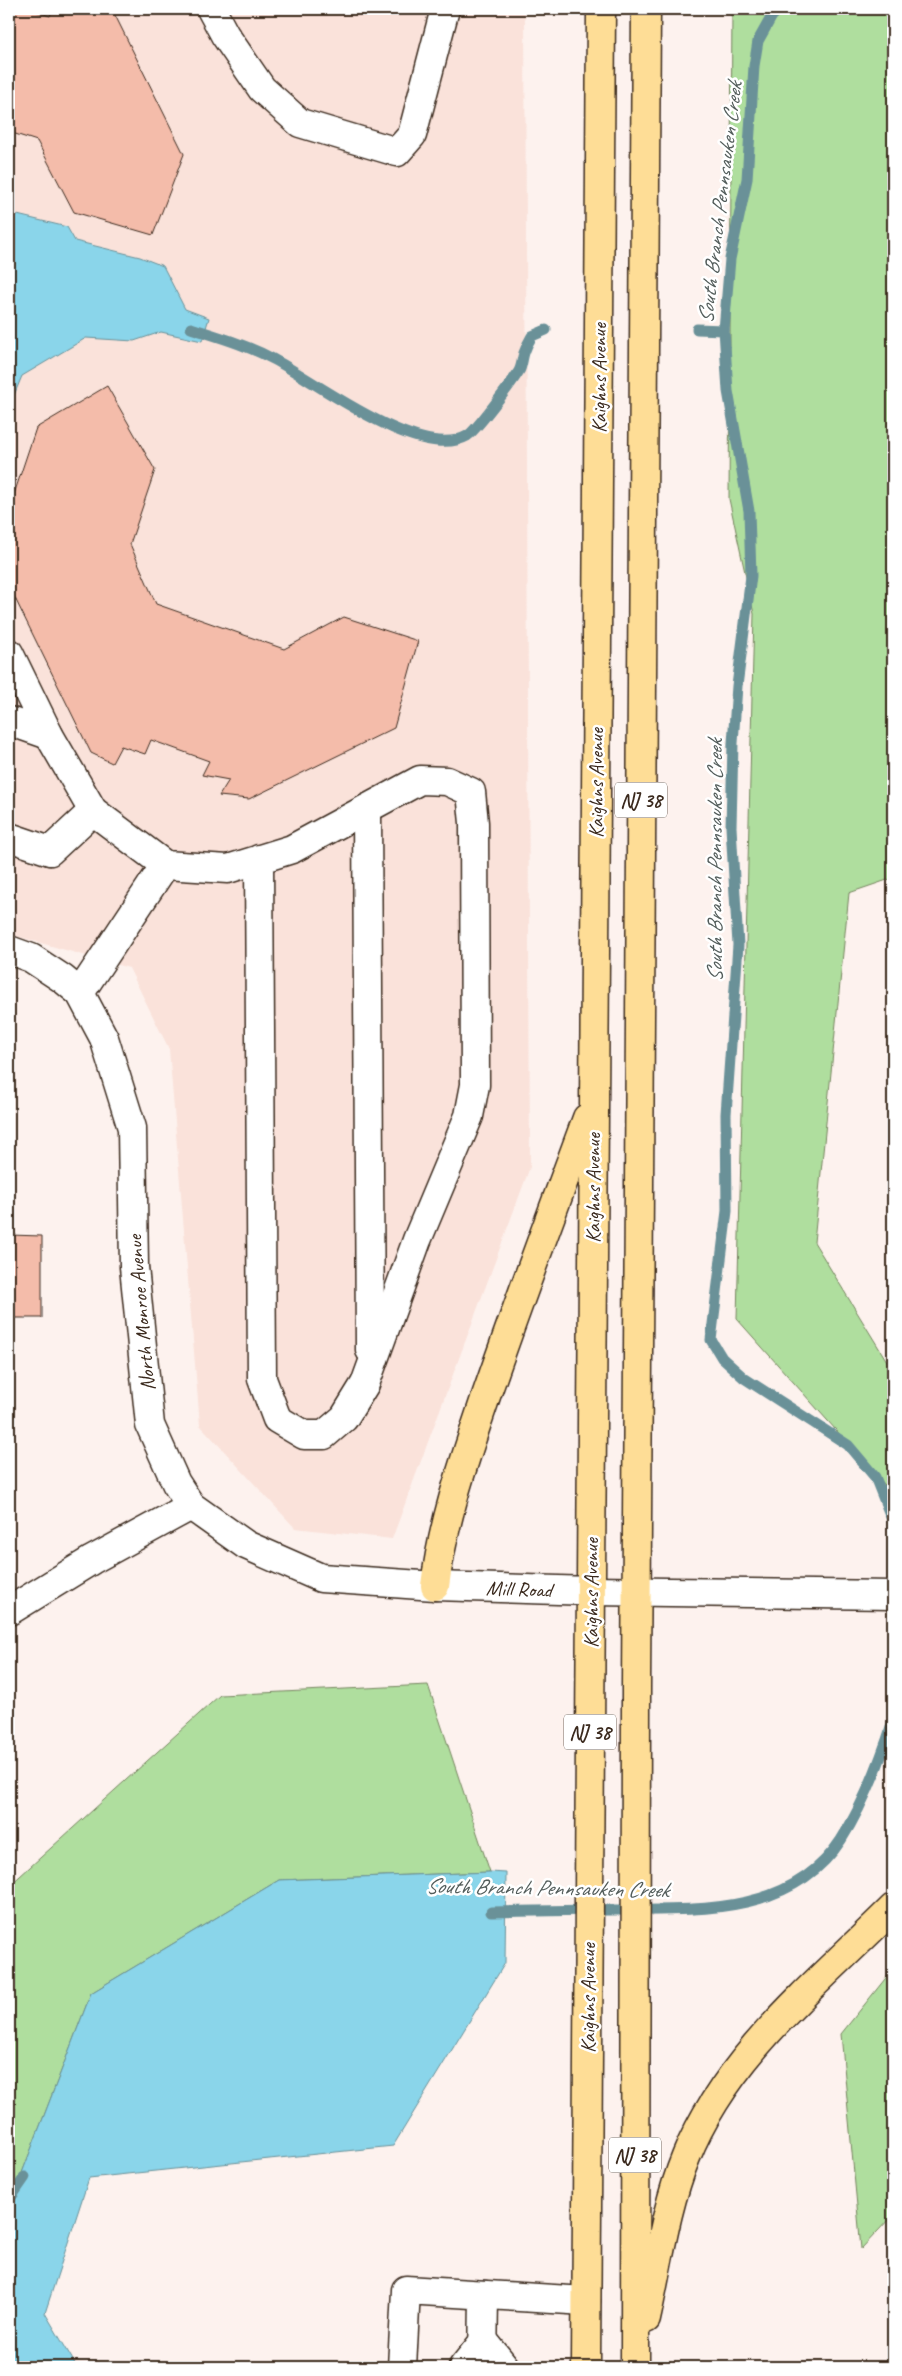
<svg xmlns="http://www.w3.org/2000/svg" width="902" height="2376" font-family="Caveat,sans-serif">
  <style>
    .built { fill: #fae2da }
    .green { fill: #afde9e; stroke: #75845e }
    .water { fill: #8ad5ea; stroke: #6a9198 }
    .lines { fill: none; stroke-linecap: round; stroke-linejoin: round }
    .stream { stroke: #6a9198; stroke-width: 11 }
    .building { fill: #f4bcaa; stroke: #3b2a1e }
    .minor-casing { stroke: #3b2a1e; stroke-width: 31 }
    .highway-casing { stroke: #3b2a1e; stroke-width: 31 }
    .minor { stroke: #fff; stroke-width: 28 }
    .highway { stroke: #fedd96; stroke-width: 28 }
    .labels { text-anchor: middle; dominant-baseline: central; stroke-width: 5; stroke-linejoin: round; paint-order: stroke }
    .shield { fill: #fff; stroke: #766a62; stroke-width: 1 }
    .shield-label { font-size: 20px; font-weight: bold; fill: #3b2a1e }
    .street-label { font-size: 21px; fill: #3b2a1e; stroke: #fff }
    .water-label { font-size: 22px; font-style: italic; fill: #535d5b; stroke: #fff }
  </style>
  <rect width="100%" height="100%" fill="#fdf2ee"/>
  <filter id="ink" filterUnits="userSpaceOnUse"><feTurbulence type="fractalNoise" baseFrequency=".02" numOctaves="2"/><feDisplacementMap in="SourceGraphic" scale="10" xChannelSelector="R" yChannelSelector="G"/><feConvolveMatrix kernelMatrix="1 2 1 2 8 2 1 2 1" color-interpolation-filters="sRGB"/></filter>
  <g filter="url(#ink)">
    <polygon class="built" points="9,9 525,9 530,1167 392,1539 295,1528 200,1425 169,1049 129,968 9,934"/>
    <g class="green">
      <polygon points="732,9 893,9 893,878 849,893 814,1242 893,1371 893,1494 737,1319 754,614 729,499"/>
      <polygon points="428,1685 490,1872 279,1880 91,1993 9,2207 9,1886 220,1695"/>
      <polygon points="893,1969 893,2215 861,2249 841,2034"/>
    </g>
    <g class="water">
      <polygon points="9,213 67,227 75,241 140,257 163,266 185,309 209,318 202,341 161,332 134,341 86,338 22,376 9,407"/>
      <polygon points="490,1872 506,1873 505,1963 393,2146 89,2178 45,2313 77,2367 9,2367 9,2207 91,1993 279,1880"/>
    </g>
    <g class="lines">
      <g class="stream">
        <polyline points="780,9 772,16 758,41 754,66 747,179 730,259 724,330 728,391 749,511 751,576 737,686 733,743 731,827 738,945 726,1114 727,1211 711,1340 722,1358 744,1378 848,1445 875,1477 893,1522"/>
        <path d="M191 328C219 337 247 345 273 359 314 380 420 463 467 436 475 432 513 381 519 371 522 366 522 359 524 353 526 347 529 341 532 336L546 330"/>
        <polyline points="697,329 724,330"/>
        <path d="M491 1912C531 1911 571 1910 612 1910 692 1910 791 1917 841 1840 864 1804 880 1762 893 1722"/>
        <polyline points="9,2200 25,2177"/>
      </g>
    </g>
    <g class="building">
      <polygon points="9,9 29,9 50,16 53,9 74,9 85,13 86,9 112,9 184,154 153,235 74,212 37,141 9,132"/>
      <polygon points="107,386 155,470 130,544 156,604 284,649 344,617 418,641 394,728 249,799 219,796 229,780 202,775 209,761 151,740 145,754 121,746 112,763 91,753 9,586 9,509 36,428"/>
      <polygon points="9,1235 42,1236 42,1318 9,1318"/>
    </g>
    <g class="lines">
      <defs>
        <g id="minor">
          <polyline points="211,9 225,35 262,89 300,123 397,152 412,135 445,9"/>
          <polyline points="9,653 49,735 93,811 165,865 228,869 292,849 420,780 447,781 471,792 474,823 475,1085 469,1116 417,1240 365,1384 344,1418 324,1435 304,1435 277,1419 262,1379 259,859"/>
          <polyline points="9,721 49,735"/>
          <polyline points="367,809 370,1350"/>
          <polyline points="9,837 50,851 93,811"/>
          <polyline points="9,950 31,958 63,979 80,993 104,1038 132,1128 134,1267 150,1425 176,1483 191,1506 246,1545 321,1578 435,1586 591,1591 893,1595"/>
          <polyline points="80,993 165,865"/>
          <polyline points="9,1611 92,1560 191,1506"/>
          <polyline points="402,2367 406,2290 586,2301"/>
          <polyline points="463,2367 484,2341 505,2367"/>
          <polyline points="483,2367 484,2295"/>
        </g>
        <g id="highway">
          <path d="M435 1586C443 1520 465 1459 486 1396 518 1303 553 1210 587 1118"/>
          <path d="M646 2319C658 2266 665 2208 686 2157 727 2055 817 1984 893 1908"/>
          <polyline points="586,2367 601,9"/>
          <polyline points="635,2367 636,1690 646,9"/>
        </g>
      </defs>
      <use href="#minor" class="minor-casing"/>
      <use href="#highway" class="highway-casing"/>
      <use href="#minor" class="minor"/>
      <use href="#highway" class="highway"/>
    </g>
  </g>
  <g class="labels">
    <g class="shield">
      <rect x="615" y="782.5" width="52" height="35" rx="4"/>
      <rect x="564" y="1714.5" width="52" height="35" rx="4"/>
      <rect x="609" y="2137.5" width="52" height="35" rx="4"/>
    </g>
    <g class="shield-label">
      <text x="641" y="800">NJ 38</text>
      <text x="590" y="1732">NJ 38</text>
      <text x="635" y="2155">NJ 38</text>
    </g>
    <g class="street-label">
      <text transform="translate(599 378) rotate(-90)">Kaighns Avenue</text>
      <text transform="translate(596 783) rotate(-90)">Kaighns Avenue</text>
      <text transform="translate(593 1188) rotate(-90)">Kaighns Avenue</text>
      <text transform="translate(141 1313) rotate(-95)">North Monroe Avenue</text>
      <text transform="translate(519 1589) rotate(2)">Mill Road</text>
      <text transform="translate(591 1593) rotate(-90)">Kaighns Avenue</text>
      <text transform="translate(588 1998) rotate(-90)">Kaighns Avenue</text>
    </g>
    <g class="water-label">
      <text transform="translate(720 203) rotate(-83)">South Branch Pennsauken Creek</text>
      <text transform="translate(715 861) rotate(-90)">South Branch Pennsauken Creek</text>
      <text transform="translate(547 1888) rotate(1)">South Branch Pennsauken Creek</text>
    </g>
  </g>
  <rect width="902" height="2376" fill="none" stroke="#fff" stroke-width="30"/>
  <rect x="15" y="15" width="872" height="2346" fill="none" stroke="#3b2a1e" stroke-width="2" filter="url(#ink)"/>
</svg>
